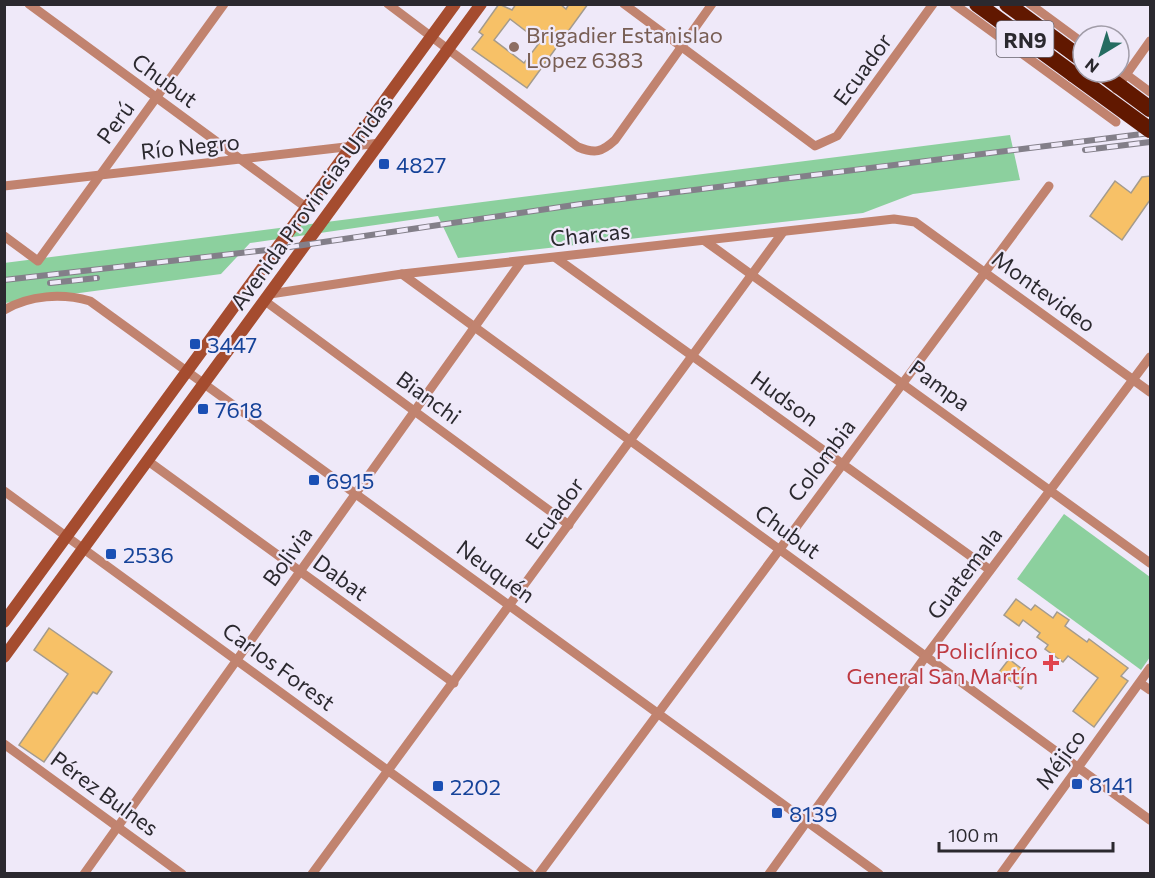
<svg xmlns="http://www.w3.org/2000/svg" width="1155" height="878" font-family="Commissioner,sans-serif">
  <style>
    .green { fill: #8cd09e }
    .building { fill: #f7c167; stroke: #a49b8d; stroke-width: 1.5; fill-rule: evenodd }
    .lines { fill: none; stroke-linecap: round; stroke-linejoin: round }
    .street { stroke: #c1836f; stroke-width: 9 }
    .secondary { stroke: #a54c2f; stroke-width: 12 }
    .highway { stroke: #611800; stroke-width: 16 }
    .rail-casing { stroke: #837f89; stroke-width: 6 }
    .rail { stroke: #efe9f9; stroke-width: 4; stroke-dasharray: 11; stroke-linecap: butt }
    .highway-bridge { stroke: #611800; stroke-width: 16 }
    .education-dot { fill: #8d6e63; stroke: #efe9f9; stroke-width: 2 }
    .transit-dot { fill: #1a4fb4; stroke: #efe9f9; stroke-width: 2 }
    .health-dot { fill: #e0444e; stroke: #efe9f9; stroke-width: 2 }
    .labels { text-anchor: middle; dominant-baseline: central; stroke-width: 4.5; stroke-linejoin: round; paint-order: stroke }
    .shield { fill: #efe9f9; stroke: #66636c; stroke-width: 1.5 }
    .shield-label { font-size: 21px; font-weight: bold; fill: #2b292f }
    .education-label { font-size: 22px; fill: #785e54; stroke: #efe9f9; text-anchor: start }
    .street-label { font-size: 22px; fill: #2b292f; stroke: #efe9f9 }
    .transit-label { font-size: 22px; fill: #164399; stroke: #efe9f9; text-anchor: start }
    .health-label { font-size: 22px; fill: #be3a42; stroke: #efe9f9; text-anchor: end }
  </style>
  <rect width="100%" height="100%" fill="#efe9f9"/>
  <g class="green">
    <polygon points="1010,135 1020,180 913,194 863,213 458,258 438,216 250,243 221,274 5,303 4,263"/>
    <polygon points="1064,514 1150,577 1150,657 1141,670 1017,579"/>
  </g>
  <g class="building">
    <path d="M499 4 512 10 516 4H560L566 9 569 4H588L527 88 472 49 483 35 479 32ZM510 19 540 42 524 63 494 40Z"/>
    <polygon points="1150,176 1150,200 1122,240 1090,216 1115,181 1131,193 1142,177"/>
    <polygon points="1016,599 1031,610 1035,605 1053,618 1057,612 1069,620 1065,626 1087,642 1089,639 1128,668 1121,676 1128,681 1094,727 1073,711 1098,678 1068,656 1063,662 1045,649 1048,645 1037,637 1040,633 1023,620 1019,626 1004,615"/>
    <polygon points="49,628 112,672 97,694 93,692 44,762 19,745 68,674 34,650"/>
    <polygon points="1009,659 1031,676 1021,689 999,672"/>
  </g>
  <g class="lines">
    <g class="street">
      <polyline points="29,4 307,208"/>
      <path d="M388 4 578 147C595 154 602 152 615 140L712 4"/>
      <polyline points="624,4 815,146 837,136 933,4"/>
      <polyline points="954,4 1116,122"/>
      <polyline points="1030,4 1083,43"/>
      <polyline points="1119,69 1150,92"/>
      <polyline points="1116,89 1150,41"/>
      <polyline points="4,186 380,143"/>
      <polyline points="4,236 38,261 224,4"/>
      <polyline points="705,241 1150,563"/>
      <polyline points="556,258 990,570"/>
      <polyline points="402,274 1150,820"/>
      <polyline points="270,294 402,274 894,219 915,222 1150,392"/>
      <polyline points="265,301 569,525"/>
      <path d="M4 310C30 295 62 293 90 301L879 874"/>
      <polyline points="148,461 454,683"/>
      <polyline points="4,491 530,874"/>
      <polyline points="1140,683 1150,690"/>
      <polyline points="4,744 182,874"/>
      <polyline points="84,874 521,262"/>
      <polyline points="312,874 783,232"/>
      <polyline points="539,874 1049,186"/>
      <polyline points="769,874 926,656 1150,357"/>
      <polyline points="1001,874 1150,668"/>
    </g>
    <g class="secondary">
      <polyline points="4,622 455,4"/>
      <polyline points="4,657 481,4"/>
    </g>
    <g class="highway">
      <polyline points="977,4 1073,74"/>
      <polyline points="1007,4 1083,60"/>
    </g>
    <defs>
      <g id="rail">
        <polyline points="1085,150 1150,142"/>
        <polyline points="4,280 276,249 581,204 1150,133"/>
        <polyline points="50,283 97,278"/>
      </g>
    </defs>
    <use href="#rail" class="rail-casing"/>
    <use href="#rail" class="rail"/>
    <g class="highway-bridge">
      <polyline points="1100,72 1150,109"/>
      <polyline points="1073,74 1150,130"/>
    </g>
  </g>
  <circle class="education-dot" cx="514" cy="47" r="6"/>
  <g class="transit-dot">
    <rect x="378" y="158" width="12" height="12" rx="3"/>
    <rect x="189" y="338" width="12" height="12" rx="3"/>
    <rect x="197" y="403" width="12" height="12" rx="3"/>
    <rect x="308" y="474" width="12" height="12" rx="3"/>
    <rect x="105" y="548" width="12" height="12" rx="3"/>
    <rect x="1071" y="778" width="12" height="12" rx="3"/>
    <rect x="432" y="780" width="12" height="12" rx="3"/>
    <rect x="771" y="807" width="12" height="12" rx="3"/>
  </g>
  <path class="health-dot" d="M1048 654h6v6h6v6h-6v6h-6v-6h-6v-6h6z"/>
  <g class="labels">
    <rect class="shield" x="996.5" y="21" width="57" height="36" rx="4.5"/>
    <g class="shield-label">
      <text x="1025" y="39">RN9</text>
    </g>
    <g class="education-label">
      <text x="526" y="34">Brigadier Estanislao<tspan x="526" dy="25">Lopez 6383</tspan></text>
    </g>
    <g class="street-label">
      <text transform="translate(862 69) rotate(-54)">Ecuador</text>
      <text transform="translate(165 80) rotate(36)">Chubut</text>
      <text transform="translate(115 122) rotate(-54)">Perú</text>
      <text transform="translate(190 146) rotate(-6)">Río Negro</text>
      <text transform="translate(311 202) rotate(-54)">Avenida Provincias Unidas</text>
      <text transform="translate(590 234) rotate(-6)">Charcas</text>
      <text transform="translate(1044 291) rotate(36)">Montevideo</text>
      <text transform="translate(940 385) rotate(36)">Pampa</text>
      <text transform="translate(429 397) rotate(36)">Bianchi</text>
      <text transform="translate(785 398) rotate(36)">Hudson</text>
      <text transform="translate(821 460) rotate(-53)">Colombia</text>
      <text transform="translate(554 513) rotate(-54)">Ecuador</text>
      <text transform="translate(788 531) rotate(36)">Chubut</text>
      <text transform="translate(287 556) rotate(-54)">Bolivia</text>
      <text transform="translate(496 571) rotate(36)">Neuquén</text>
      <text transform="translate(964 573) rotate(-53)">Guatemala</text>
      <text transform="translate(341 577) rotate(36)">Dabat</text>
      <text transform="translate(279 666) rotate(36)">Carlos Forest</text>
      <text transform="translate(1060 759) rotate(-54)">Méjico</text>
      <text transform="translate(105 793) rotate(36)">Pérez Bulnes</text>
    </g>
    <g class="transit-label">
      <text x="396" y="164">4827</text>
      <text x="207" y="344">3447</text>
      <text x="215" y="409">7618</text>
      <text x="326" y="480">6915</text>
      <text x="123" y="554">2536</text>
      <text x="1089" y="784">8141</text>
      <text x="450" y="786">2202</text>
      <text x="789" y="813">8139</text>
    </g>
    <g class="health-label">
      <text x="1038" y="650">Policlínico<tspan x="1038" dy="25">General San Martín</tspan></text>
    </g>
  </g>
  <rect width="1155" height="878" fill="none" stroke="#2b292f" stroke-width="12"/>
  <g transform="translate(1101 54) rotate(218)"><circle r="28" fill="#efe9f9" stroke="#a19ca8" stroke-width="1.5"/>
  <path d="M0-4.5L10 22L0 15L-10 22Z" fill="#256c61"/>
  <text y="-9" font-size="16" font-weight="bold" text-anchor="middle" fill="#2b292f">N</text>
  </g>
  <path d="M939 842v9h174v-9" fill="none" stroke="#2b292f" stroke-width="3"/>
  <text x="948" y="842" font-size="18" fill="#2b292f" stroke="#efe9f9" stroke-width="4.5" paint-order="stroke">100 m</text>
</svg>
